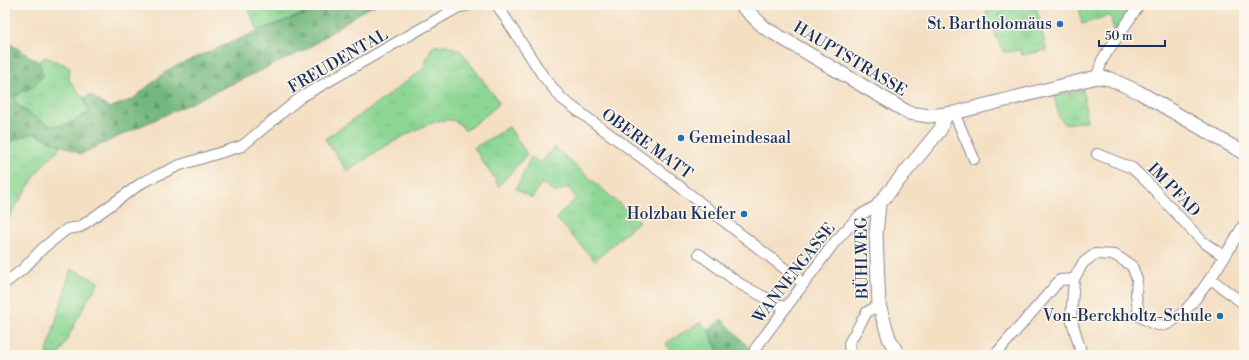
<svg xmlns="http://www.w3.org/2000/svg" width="1249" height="360" font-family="'Libre Bodoni',serif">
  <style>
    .grass { fill: url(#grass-tufts); stroke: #548379 }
    .forest { fill: url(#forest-firs); stroke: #46746e }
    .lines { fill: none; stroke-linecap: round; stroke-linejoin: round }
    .stream { stroke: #6ac3e8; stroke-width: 2.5 }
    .minor-casing { stroke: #888790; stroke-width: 12 }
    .tertiary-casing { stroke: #888790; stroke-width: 15 }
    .minor { stroke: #fff; stroke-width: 10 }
    .tertiary { stroke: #fff; stroke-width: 13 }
    .poi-dot { fill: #1f6fb2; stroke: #fbf7ec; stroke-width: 1.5 }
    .labels { text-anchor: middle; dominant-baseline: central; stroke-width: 3; stroke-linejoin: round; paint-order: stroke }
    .poi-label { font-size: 16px; fill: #1b2f5e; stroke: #fbf7ec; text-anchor: end }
    .street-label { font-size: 16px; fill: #1b2f5e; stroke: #fbf7ec }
  </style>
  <defs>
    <pattern id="grass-tufts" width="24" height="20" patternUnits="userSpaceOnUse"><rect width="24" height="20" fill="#8dd794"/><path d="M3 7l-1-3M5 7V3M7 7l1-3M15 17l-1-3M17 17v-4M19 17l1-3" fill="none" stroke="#79b982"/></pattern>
    <pattern id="forest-firs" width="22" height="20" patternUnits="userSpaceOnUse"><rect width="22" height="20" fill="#72b87e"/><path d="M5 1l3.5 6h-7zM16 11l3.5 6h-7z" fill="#5d966a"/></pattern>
  </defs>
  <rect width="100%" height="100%" fill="#fbf7ec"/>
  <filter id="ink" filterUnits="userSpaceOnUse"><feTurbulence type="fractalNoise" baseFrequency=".025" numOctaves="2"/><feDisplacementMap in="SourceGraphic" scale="8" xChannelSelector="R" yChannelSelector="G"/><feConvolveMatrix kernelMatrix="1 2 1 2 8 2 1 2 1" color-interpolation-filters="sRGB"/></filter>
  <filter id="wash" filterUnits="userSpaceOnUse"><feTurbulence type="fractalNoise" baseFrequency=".012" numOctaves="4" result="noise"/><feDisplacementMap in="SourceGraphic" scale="16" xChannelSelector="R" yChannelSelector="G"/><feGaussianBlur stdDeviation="0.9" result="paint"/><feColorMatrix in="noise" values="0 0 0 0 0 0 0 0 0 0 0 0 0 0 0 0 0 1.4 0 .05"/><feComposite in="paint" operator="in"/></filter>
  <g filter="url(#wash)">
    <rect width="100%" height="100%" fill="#f4dfc3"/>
    <g class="grass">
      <polygon points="247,5 327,5 258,31"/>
      <polygon points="987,5 1036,5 1046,50 1021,55 1020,50 1004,52 995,35 992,23 986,24"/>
      <path d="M1079 5H1129C1129 16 1120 25 1115 34L1110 15 1082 24Z"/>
      <path d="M446 45 461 51 499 102 496 107 465 131C461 125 457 121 451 120 428 116 367 158 347 171L325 139 382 100 424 68 428 55 433 46Z"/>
      <path d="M45 57 70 67 69 80 84 98 89 112C79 118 66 127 54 126 44 125 25 110 16 104L15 98 22 91 35 86 42 75 39 62Z"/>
      <polygon points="1083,90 1087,121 1065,124 1059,117 1054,96"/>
      <polygon points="509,127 527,154 499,186 474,148"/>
      <polygon points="33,133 62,146 41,167 5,223 5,143"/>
      <polygon points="554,147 639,221 595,261 556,218 576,198 568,187 555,193 542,183 532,198 516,189 531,157 541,163"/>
      <polygon points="71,269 99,282 83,308 59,355 46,355"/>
      <polygon points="701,322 708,330 720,355 673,355 666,343"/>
    </g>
    <g class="forest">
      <path d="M327 5H376L362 11 307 49 81 154 33 133 5 143V41L39 62 43 75 35 86 22 91 15 98 16 104C24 110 44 125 54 126 66 127 79 118 89 113L84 98 90 95 109 108 133 99 169 69 258 31Z"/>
      <polygon points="722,319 751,350 748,355 720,355 708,330"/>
    </g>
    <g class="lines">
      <polyline class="stream" points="433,5 434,5"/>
    </g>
  </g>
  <g filter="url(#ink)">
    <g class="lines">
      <defs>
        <g id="minor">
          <polyline points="497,5 543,76 562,99 665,175 803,283"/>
          <polyline points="1097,77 1102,60 1139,5"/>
          <polyline points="954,113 974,159"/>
          <polyline points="1097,154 1132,168 1145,180 1202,241 1225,257"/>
          <polyline points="699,254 740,284 785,308"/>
          <polyline points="1211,279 1244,304"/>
          <polyline points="5,283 22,270 43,248 67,229 80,227 143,182 180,165 242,146 301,97 457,8 469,5"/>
          <polyline points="755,349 834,243 859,216 879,204"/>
          <polyline points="850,355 849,343 867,312 879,305"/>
          <polyline points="995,355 1060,280 1074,279"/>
          <path d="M1082 355 1071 318 1074 279 1083 263 1095 254 1115 255 1132 266 1137 279 1136 294 1139 316C1146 320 1156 327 1165 325 1191 317 1230 248 1244 224"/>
        </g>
        <g id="tertiary">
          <polyline points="741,5 765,28 909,113 929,116 954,113 1097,77 1110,79 1139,92 1244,153"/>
          <polyline points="898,355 889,338 879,305 876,234 879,204 940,130 946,115"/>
        </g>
      </defs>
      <use href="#minor" class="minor-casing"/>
      <use href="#tertiary" class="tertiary-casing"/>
      <use href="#minor" class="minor"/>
      <use href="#tertiary" class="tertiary"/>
    </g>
  </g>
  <g class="poi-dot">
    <circle cx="1060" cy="24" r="4"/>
    <circle cx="681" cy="138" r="4"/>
    <circle cx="744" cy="214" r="4"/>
    <circle cx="1220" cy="316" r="4"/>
  </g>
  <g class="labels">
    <g class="poi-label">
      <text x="1052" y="24">St. Bartholomäus</text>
      <text x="689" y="138" text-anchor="start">Gemeindesaal</text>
      <text x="736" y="214">Holzbau Kiefer</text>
      <text x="1212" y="316">Von-Berckholtz-Schule</text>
    </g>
    <g class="street-label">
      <text transform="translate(850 59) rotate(31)">HAUPTSTRASSE</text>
      <text transform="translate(338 61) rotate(-30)">FREUDENTAL</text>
      <text transform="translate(647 144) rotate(36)">OBERE MATT</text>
      <text transform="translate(1174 190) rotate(46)">IM PFAD</text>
      <text transform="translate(862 258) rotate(-91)">BÜHLWEG</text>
      <text transform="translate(794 273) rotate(-52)">WANNENGASSE</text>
    </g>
  </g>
  <rect width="1249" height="360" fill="none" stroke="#fbf7ec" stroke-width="20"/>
  <path d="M1099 40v6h66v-6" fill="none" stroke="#1b2f5e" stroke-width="2"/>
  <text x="1105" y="40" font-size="12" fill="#1b2f5e" stroke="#fbf7ec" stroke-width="3" paint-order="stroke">50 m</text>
</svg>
